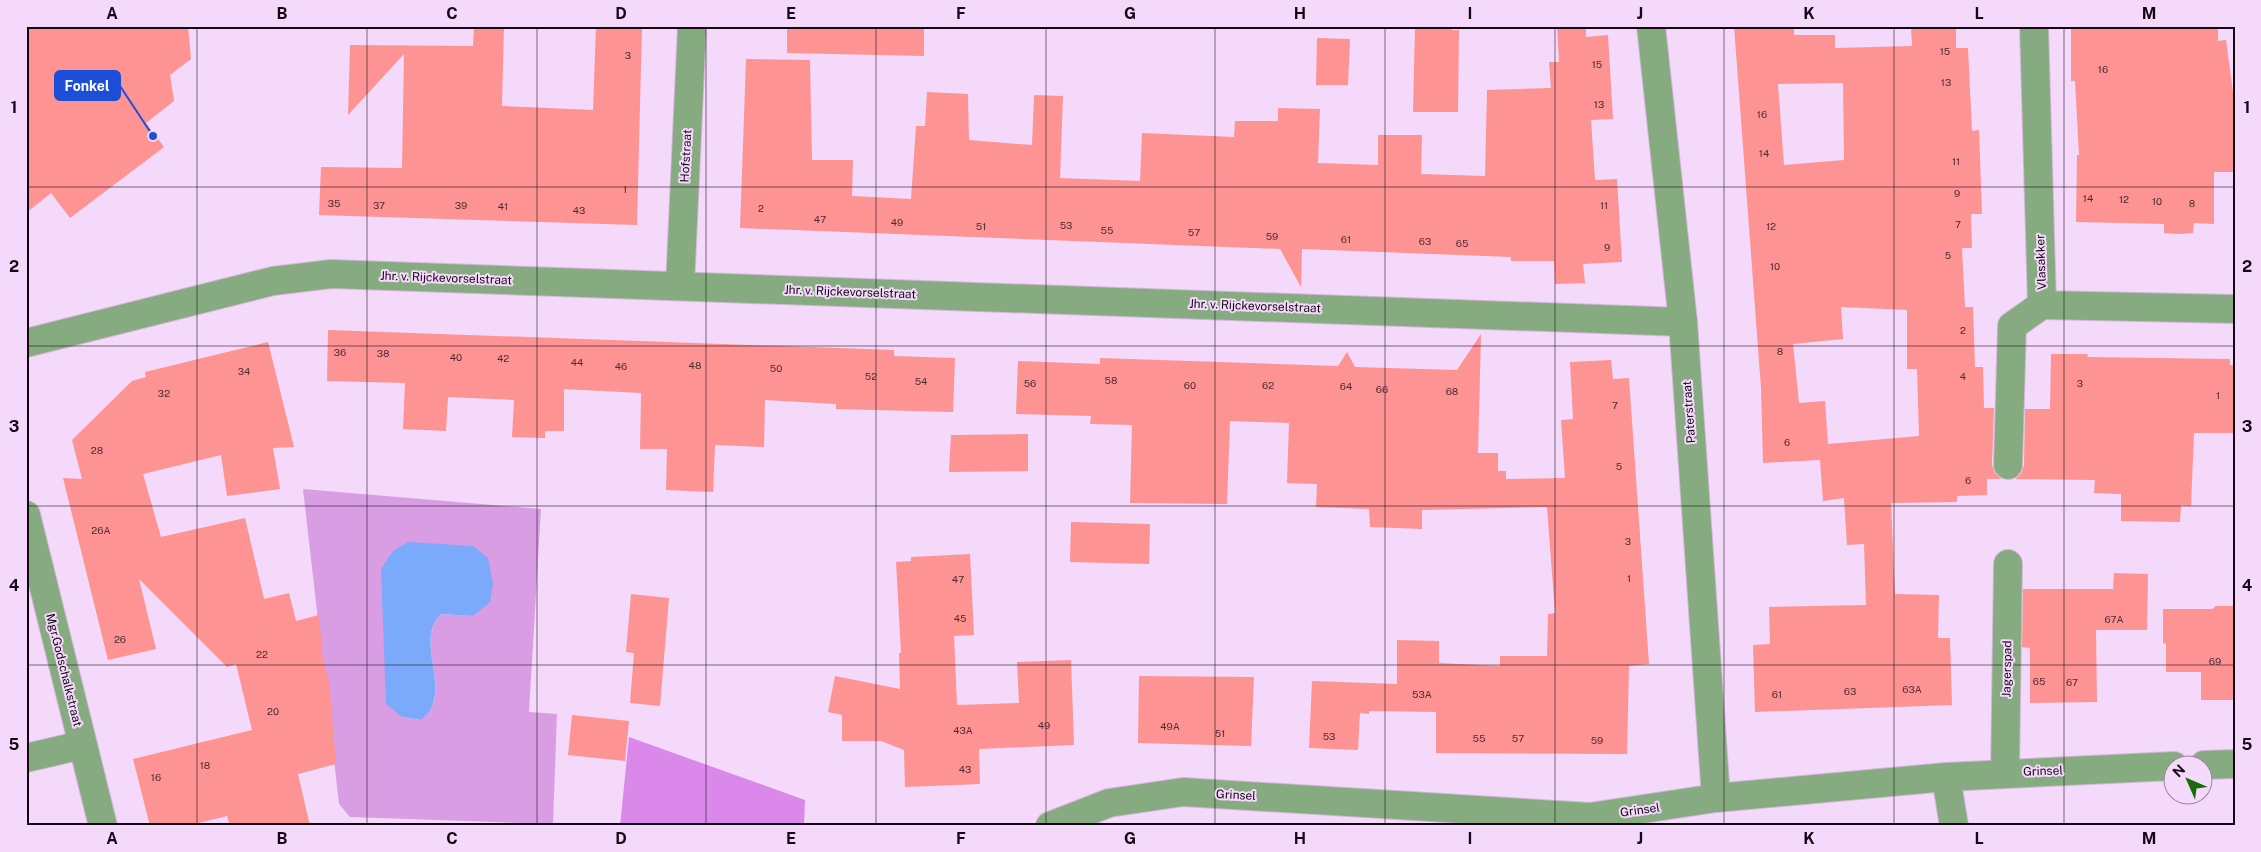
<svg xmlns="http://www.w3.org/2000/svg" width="2261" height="852" font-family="'Public Sans',sans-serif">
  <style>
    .green { fill: #d89de3; fill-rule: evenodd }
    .forest { fill: #da89eb }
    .water { fill: #7baafb }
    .building { fill: #fd9392; fill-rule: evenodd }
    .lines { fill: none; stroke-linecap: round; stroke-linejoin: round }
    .minor-casing { stroke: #d1b8d6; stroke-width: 30 }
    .tertiary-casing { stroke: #d1b8d6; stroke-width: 30 }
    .minor { stroke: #87ab81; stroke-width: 28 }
    .tertiary { stroke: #87ab81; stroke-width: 28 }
    .grid { fill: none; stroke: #140816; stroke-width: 1; stroke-opacity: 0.55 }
    .labels { text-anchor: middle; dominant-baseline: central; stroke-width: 4; stroke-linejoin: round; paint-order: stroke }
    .number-label { font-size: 10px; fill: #4e2b35 }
    .street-label { font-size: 12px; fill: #140816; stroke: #f5d9fa }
    .leader { fill: none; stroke: #1d4ed8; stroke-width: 2 }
    .callout-dot { fill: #1d4ed8; stroke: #f5d9fa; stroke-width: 2 }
    .callout { fill: #1d4ed8; stroke: #1d4ed8; stroke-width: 2 }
    .callout-label { font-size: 14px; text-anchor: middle; font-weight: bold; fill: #fff }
    .neatline { fill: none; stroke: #140816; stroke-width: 2 }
    .grid-label { font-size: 16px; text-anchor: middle; font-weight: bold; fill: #140816 }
  </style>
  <rect width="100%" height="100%" fill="#f5d9fa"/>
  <path class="green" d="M303 489 541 509 529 712 557 714 553 824 350 817 339 804ZM408 542 473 616 441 614C416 639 446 680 431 709 429 713 424 717 420 720L402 717Z"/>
  <polygon class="forest" points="629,737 805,800 804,826 620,826"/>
  <path class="water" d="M408 542 473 546 488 558 493 584 490 602 473 616 441 614C416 638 446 680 431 709 429 713 424 717 421 720L402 717 386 704 381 569 393 551Z"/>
  <g class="building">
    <polygon points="26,26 188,26 191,59 170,75 174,101 146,123 164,147 70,218 51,193 26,213"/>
    <polygon points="474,26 504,26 502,106 593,110 596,26 642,26 637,225 319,215 321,167 402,168 404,54 348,115 350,45 473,46"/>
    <polygon points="787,26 924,26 924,56 787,53"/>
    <polygon points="1415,26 1452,26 1452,30 1459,30 1458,112 1413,112"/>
    <polygon points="1557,26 1586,26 1586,37 1608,35 1613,119 1591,120 1595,180 1617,179 1622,262 1583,264 1585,283 1555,284 1554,261 1511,261 1511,257 1302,249 1301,287 1280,249 740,228 746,59 810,60 812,160 853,160 852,196 911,199 916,126 925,126 927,92 968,94 969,140 1032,145 1034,95 1063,96 1060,178 1140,181 1142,133 1234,137 1235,121 1278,121 1278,108 1320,109 1318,163 1378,165 1378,135 1422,135 1421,174 1485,176 1487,90 1551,88 1549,62 1559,62"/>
    <path d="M1734 26H1794V35H1835V48L1912 46 1911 26H1956V48H1968L1972 131 1979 130 1982 214H1971L1972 248H1962L1965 307H1973L1975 367H1983L1984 408H1994L1992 465 1995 473 2001 479H1987V495L1957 496V502L1891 503 1895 594 1939 595 1938 638H1950L1952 705 1755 712 1753 645 1770 644 1769 607 1866 605 1864 544 1847 545 1844 498 1823 501 1820 460 1763 463 1761 388ZM1843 83 1844 160 1784 165 1778 84ZM1841 307 1907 310V369H1917L1919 436 1828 444 1825 401 1799 403 1793 344 1843 339Z"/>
    <polygon points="2071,26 2218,26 2218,41 2226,40 2235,107 2235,172 2214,172 2214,224 2194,223 2193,233 2179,234 2164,233 2164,224 2076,222 2077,155 2079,155 2075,81 2071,81"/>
    <polygon points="1317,38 1350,39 1348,85 1316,85"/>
    <polygon points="328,330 894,350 894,356 955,358 953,412 836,409 836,404 765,400 764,447 715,445 713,492 666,490 667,449 640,449 641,393 564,389 564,431 545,431 545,438 512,437 514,400 448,397 446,431 403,429 405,383 327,381"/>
    <polygon points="1481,334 1478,453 1498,453 1498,471 1506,471 1506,479 1565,478 1561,420 1573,419 1570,362 1611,360 1613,379 1629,378 1649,664 1629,666 1627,754 1436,753 1436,712 1369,711 1369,714 1360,713 1358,750 1309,748 1312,681 1397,684 1397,640 1439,641 1439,663 1500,666 1500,656 1547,656 1548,614 1555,613 1547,507 1422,510 1422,529 1370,527 1369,509 1316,507 1317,484 1287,483 1289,423 1230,421 1227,504 1130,503 1132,425 1090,424 1091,416 1016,414 1018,361 1100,364 1100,358 1338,366 1347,352 1355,367 1457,370"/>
    <polygon points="268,342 294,447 273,448 280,489 227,496 221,455 143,474 161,537 245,518 264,599 289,593 296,621 319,615 323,660 329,681 336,764 298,774 310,826 230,826 227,816 186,826 150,826 133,759 252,730 236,664 227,667 139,579 156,649 108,660 63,478 82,479 72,440 132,381 146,377 145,372"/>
    <polygon points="2051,354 2088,354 2087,357 2230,359 2230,365 2235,365 2235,433 2194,433 2191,506 2181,505 2180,522 2121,521 2121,494 2094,493 2095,480 2015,479 2021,474 2024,465 2025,409 2050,409"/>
    <polygon points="1028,434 1028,471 949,472 951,435"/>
    <polygon points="1071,522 1150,524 1149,564 1070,562"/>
    <polygon points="970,554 974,635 954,636 957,705 1019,703 1017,662 1071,660 1074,745 979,749 980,784 905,787 904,750 881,741 842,741 842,715 828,712 835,676 900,689 899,653 901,653 896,562 911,561 911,557"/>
    <polygon points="2114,573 2148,574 2147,630 2096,630 2097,702 2030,703 2030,648 2022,647 2023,589 2113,589"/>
    <polygon points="631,594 669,598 660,706 630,703 634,653 626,652"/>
    <polygon points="2216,606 2235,606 2235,700 2201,700 2201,672 2166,672 2166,644 2163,643 2163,609 2212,609"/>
    <polygon points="1139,676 1254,677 1251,746 1138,743"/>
    <polygon points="572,715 629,721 625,761 568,755"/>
  </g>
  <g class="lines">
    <defs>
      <g id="minor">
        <polyline points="1651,26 1683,322 1716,798"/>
        <polyline points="2034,26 2042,305 2235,309"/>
        <polyline points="680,286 692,26"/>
        <polyline points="26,343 273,281 331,274 1683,322"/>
        <polyline points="2008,465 2012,326 2042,305"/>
        <polyline points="26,515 103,826"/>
        <polyline points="26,758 82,745"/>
        <polyline points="2005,773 2008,564"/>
        <polyline points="1946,777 1954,826"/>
      </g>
      <g id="tertiary">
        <polyline points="2204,765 2235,764"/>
        <polyline points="1050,826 1109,803 1183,792 1590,817 1716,798 1946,777 2174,766"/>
      </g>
    </defs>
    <use href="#minor" class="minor-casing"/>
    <use href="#tertiary" class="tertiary-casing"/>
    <use href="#minor" class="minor"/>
    <use href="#tertiary" class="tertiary"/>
  </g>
  <path class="grid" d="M197 26V826M367 26V826M537 26V826M706 26V826M876 26V826M1046 26V826M1215 26V826M1385 26V826M1555 26V826M1724 26V826M1894 26V826M2064 26V826M26 187H2235M26 346H2235M26 506H2235M26 665H2235"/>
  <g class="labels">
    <g class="number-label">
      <text x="1945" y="51">15</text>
      <text x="628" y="55">3</text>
      <text x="1597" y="64">15</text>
      <text x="2103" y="69">16</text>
      <text x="1946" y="82">13</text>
      <text x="1599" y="104">13</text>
      <text x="1762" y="114">16</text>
      <text x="1764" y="153">14</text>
      <text x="1956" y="161">11</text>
      <text x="625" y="189">1</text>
      <text x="1957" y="193">9</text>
      <text x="2088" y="198">14</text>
      <text x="2124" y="199">12</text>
      <text x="2157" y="201">10</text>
      <text x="334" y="203">35</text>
      <text x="2192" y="203">8</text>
      <text x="379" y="205">37</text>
      <text x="461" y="205">39</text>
      <text x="1604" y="205">11</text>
      <text x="503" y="206">41</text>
      <text x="761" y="208">2</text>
      <text x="579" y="210">43</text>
      <text x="820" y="219">47</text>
      <text x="897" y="222">49</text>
      <text x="1958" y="224">7</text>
      <text x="1066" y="225">53</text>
      <text x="981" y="226">51</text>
      <text x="1771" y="226">12</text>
      <text x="1107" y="230">55</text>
      <text x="1194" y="232">57</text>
      <text x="1272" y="236">59</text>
      <text x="1346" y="239">61</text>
      <text x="1425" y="241">63</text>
      <text x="1462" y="243">65</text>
      <text x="1607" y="247">9</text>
      <text x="1948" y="255">5</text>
      <text x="1775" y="266">10</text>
      <text x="1963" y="330">2</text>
      <text x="1780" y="351">8</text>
      <text x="340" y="352">36</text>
      <text x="383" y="353">38</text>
      <text x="456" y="357">40</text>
      <text x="503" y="358">42</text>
      <text x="577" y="362">44</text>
      <text x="695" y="365">48</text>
      <text x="621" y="366">46</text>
      <text x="776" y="368">50</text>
      <text x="244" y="371">34</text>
      <text x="871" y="376">52</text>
      <text x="1963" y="376">4</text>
      <text x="1111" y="380">58</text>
      <text x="921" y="381">54</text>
      <text x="1030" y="383">56</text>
      <text x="2080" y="383">3</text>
      <text x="1190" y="385">60</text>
      <text x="1268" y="385">62</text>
      <text x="1346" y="386">64</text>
      <text x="1382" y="389">66</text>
      <text x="1452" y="391">68</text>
      <text x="164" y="393">32</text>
      <text x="2218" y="395">1</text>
      <text x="1615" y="405">7</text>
      <text x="1787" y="442">6</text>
      <text x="97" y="450">28</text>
      <text x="1619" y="466">5</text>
      <text x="1968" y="480">6</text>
      <text x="101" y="530">26A</text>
      <text x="1628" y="541">3</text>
      <text x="1629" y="578">1</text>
      <text x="958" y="579">47</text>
      <text x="960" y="618">45</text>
      <text x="2114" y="619">67A</text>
      <text x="120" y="639">26</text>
      <text x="262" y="654">22</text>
      <text x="2215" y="661">69</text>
      <text x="2039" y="681">65</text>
      <text x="2072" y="682">67</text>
      <text x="1912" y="689">63A</text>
      <text x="1850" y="691">63</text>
      <text x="1422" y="694">53A</text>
      <text x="1777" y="694">61</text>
      <text x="273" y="711">20</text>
      <text x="1044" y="725">49</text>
      <text x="1170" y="726">49A</text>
      <text x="963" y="730">43A</text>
      <text x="1220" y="733">51</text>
      <text x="1329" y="736">53</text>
      <text x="1479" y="738">55</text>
      <text x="1518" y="738">57</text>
      <text x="1597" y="740">59</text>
      <text x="205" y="765">18</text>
      <text x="965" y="769">43</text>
      <text x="156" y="777">16</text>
    </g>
    <g class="street-label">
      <text transform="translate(686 156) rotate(-87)">Hofstraat</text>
      <text transform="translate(2041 262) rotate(-92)">Vlasakker</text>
      <text transform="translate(446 278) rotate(2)">Jhr. v. Rijckevorselstraat</text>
      <text transform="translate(850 292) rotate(2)">Jhr. v. Rijckevorselstraat</text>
      <text transform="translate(1255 306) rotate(2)">Jhr. v. Rijckevorselstraat</text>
      <text transform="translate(1689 412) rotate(-94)">Paterstraat</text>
      <text transform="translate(2007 669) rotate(-89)">Jagerspad</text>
      <text transform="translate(64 670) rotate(76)">Mgr.Godschalkstraat</text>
      <text transform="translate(2043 771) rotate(-2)">Grinsel</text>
      <text transform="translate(1236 795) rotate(3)">Grinsel</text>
      <text transform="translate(1640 810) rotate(-8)">Grinsel</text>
    </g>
  </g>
  <path class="leader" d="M153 136L120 86"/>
  <circle class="callout-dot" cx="153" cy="136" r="5"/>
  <rect class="callout" x="55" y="71" width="65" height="29" rx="5"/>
  <g class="callout-label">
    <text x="87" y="91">Fonkel</text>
  </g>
  <rect width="2261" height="852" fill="none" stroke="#f5d9fa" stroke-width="55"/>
  <g transform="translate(2188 780) rotate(315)"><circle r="24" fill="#f5d9fa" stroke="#9b859f"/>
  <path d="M0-4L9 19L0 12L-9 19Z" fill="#1c6909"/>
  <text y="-8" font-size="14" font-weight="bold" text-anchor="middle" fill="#140816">N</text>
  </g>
  <rect x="28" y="28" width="2206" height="796" class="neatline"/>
  <g class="grid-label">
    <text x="112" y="19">A</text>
    <text x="282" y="19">B</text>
    <text x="452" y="19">C</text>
    <text x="621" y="19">D</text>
    <text x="791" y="19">E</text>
    <text x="961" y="19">F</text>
    <text x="1130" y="19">G</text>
    <text x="1300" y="19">H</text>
    <text x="1470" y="19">I</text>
    <text x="1640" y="19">J</text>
    <text x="1809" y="19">K</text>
    <text x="1979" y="19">L</text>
    <text x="2149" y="19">M</text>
    <text x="14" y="113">1</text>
    <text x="2247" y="113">1</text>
    <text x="14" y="272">2</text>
    <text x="2247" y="272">2</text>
    <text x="14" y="432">3</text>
    <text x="2247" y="432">3</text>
    <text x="14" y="591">4</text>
    <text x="2247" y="591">4</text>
    <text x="14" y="750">5</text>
    <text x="2247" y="750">5</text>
    <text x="112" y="844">A</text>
    <text x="282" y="844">B</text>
    <text x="452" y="844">C</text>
    <text x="621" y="844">D</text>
    <text x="791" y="844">E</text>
    <text x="961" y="844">F</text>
    <text x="1130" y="844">G</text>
    <text x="1300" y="844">H</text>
    <text x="1470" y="844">I</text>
    <text x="1640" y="844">J</text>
    <text x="1809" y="844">K</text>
    <text x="1979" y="844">L</text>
    <text x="2149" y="844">M</text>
  </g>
</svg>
